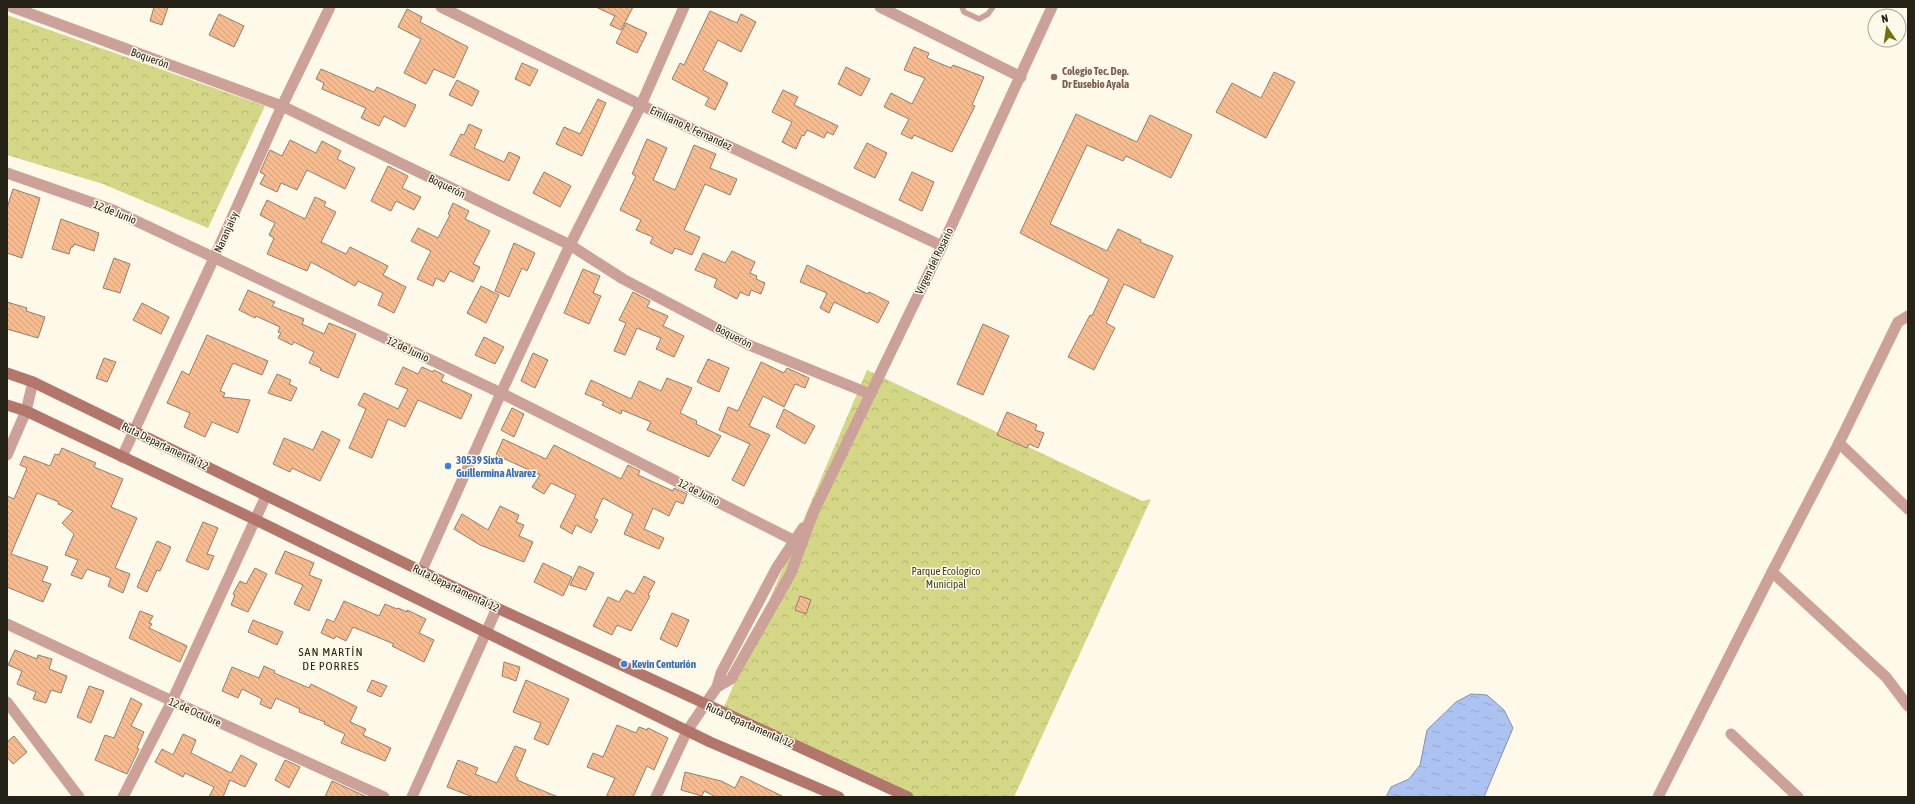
<svg xmlns="http://www.w3.org/2000/svg" width="1915" height="804" font-family="'Asap Condensed',sans-serif">
  <style>
    .park { fill: url(#park-crowns) }
    .water { fill: url(#water-ripples); stroke: #8492af }
    .building { fill: url(#building-back-hatch); stroke: #957d6c }
    .lines { fill: none; stroke-linecap: round; stroke-linejoin: round }
    .service { stroke: #cca19a; stroke-width: 5.5 }
    .minor { stroke: #cca19a; stroke-width: 11 }
    .tertiary { stroke: #cca19a; stroke-width: 11 }
    .secondary { stroke: #b3766c; stroke-width: 11 }
    .education-dot { fill: #8d6e63; stroke: #fef9e8; stroke-width: 1.5 }
    .shop-dot { fill: #3f7fe0; stroke: #fef9e8; stroke-width: 1.5 }
    .labels { text-anchor: middle; dominant-baseline: central; stroke-width: 3; stroke-linejoin: round; paint-order: stroke }
    .street-label { font-size: 11px; fill: #252217; stroke: #fef9e8 }
    .education-label { font-size: 11px; font-weight: bold; fill: #785e54; stroke: #fef9e8; text-anchor: start }
    .shop-label { font-size: 11px; font-weight: bold; fill: #366cbe; stroke: #fef9e8; text-anchor: start }
    .park-label { font-size: 11px; fill: #41421b; stroke: #fef9e8 }
    .neighbourhood-label { font-size: 12px; letter-spacing: 1px; fill: #252217; stroke: #fef9e8 }
  </style>
  <defs>
    <pattern id="park-crowns" width="20" height="18" patternUnits="userSpaceOnUse"><rect width="20" height="18" fill="#d3d786"/><path d="M2 6a3 3 0 1 1 6 0M12 15a3 3 0 1 1 6 0" fill="none" stroke="#b5b873"/></pattern>
    <pattern id="water-ripples" width="26" height="14" patternUnits="userSpaceOnUse"><rect width="26" height="14" fill="#acc2f0"/><path d="M2 4q2-2 4 0t4 0M15 11q2-2 4 0t4 0" fill="none" stroke="#94a6cd"/></pattern>
    <pattern id="building-back-hatch" width="6" height="6" patternUnits="userSpaceOnUse"><rect width="6" height="6" fill="#f8bb8e"/><path d="M-1 5l2 2M0 0l6 6M5-1l2 2" fill="none" stroke="#d4a07a"/></pattern>
  </defs>
  <rect width="100%" height="100%" fill="#fef9e8"/>
  <g class="park">
    <polygon points="7,15 265,106 208,228 103,184 7,155"/>
    <polygon points="867,370 1142,501 1151,499 1014,797 908,797 722,712"/>
  </g>
  <polygon class="water" points="1471,694 1487,695 1504,710 1513,728 1484,797 1386,797 1391,787 1409,779 1420,765 1427,730 1456,702"/>
  <g class="building">
    <polygon points="154,7 168,7 162,25 150,21"/>
    <polygon points="596,7 633,7 621,30 610,25 615,16"/>
    <polygon points="407,9 422,17 420,22 468,47 454,78 434,69 426,84 404,73 421,39 398,27"/>
    <polygon points="710,11 737,23 741,14 756,22 741,52 718,40 703,70 728,83 715,110 705,105 709,98 672,79 680,63 684,65"/>
    <polygon points="219,14 244,26 234,47 209,35"/>
    <polygon points="626,23 647,33 637,53 616,43"/>
    <polygon points="914,47 929,53 927,58 951,68 953,65 984,77 972,105 975,106 952,152 914,135 912,139 901,134 909,119 884,107 891,93 912,104 925,78 904,70"/>
    <polygon points="522,63 538,70 530,86 515,79"/>
    <polygon points="846,67 870,79 861,96 838,84"/>
    <polygon points="321,69 374,92 377,87 416,105 405,127 384,116 379,126 361,118 366,108 322,89 324,83 316,79"/>
    <polygon points="1274,72 1295,82 1266,138 1216,112 1232,83 1261,98"/>
    <polygon points="457,80 479,91 472,106 449,95"/>
    <polygon points="783,90 798,97 794,105 838,126 833,135 827,132 824,138 807,130 804,136 802,135 796,149 782,142 792,122 772,112"/>
    <polygon points="598,99 606,103 582,156 556,144 564,127 580,134"/>
    <polygon points="1076,114 1137,142 1150,115 1192,135 1171,178 1126,156 1123,161 1087,145 1050,224 1107,251 1118,229 1141,240 1140,242 1173,256 1154,298 1124,284 1106,323 1115,328 1094,370 1068,357 1090,315 1092,316 1109,279 1020,233"/>
    <polygon points="469,124 482,130 474,148 504,162 509,152 520,157 509,181 450,155 461,134 464,135"/>
    <polygon points="647,139 667,148 653,180 675,190 694,145 716,154 710,168 737,179 730,195 705,184 684,230 700,237 692,255 675,248 672,254 650,243 653,237 636,230 641,220 620,210 636,176 632,174"/>
    <polygon points="290,140 316,153 322,141 341,151 337,159 355,168 345,189 307,170 297,190 281,183 277,192 260,184 265,175 260,172 270,150 282,156"/>
    <polygon points="867,143 887,153 875,178 854,168"/>
    <polygon points="388,166 408,176 402,188 421,197 414,210 396,201 391,211 371,201"/>
    <polygon points="544,172 571,186 560,207 533,193"/>
    <polygon points="912,172 934,182 922,211 899,200"/>
    <polygon points="13,189 40,198 22,258 7,253 7,208"/>
    <polygon points="315,197 326,202 324,206 336,212 321,242 346,254 350,247 388,266 383,275 406,287 394,313 378,305 383,293 358,281 355,286 311,262 307,271 267,254 274,238 269,235 275,223 260,215 267,200 305,219"/>
    <polygon points="453,203 469,211 465,219 490,231 473,264 480,267 473,282 450,271 444,282 436,278 433,286 417,279 431,251 411,241 418,228 438,238 450,215 448,214"/>
    <polygon points="61,219 99,233 94,251 74,244 73,247 71,247 69,254 52,249"/>
    <polygon points="514,243 535,253 527,271 522,268 509,297 495,291"/>
    <polygon points="732,251 755,262 750,273 757,276 756,279 765,283 761,294 751,290 749,296 740,292 737,299 714,287 717,279 695,270 703,253 725,263"/>
    <polygon points="114,258 130,264 120,293 103,288"/>
    <polygon points="807,265 868,294 869,292 889,302 878,323 834,302 829,313 820,308 827,293 800,282"/>
    <polygon points="583,269 600,276 593,293 601,296 589,324 564,313"/>
    <polygon points="481,286 499,295 486,323 467,313"/>
    <polygon points="248,290 275,302 272,306 304,319 302,324 324,334 329,323 356,334 338,378 320,370 321,368 309,363 314,352 294,342 292,345 278,338 281,333 278,332 280,327 256,316 255,318 239,310"/>
    <polygon points="633,292 650,301 647,307 668,316 663,326 684,336 674,357 656,349 661,338 637,328 625,355 614,351 626,323 619,320"/>
    <polygon points="7,302 27,308 26,311 45,317 38,338 7,329"/>
    <polygon points="142,303 169,317 161,334 133,320"/>
    <polygon points="983,324 1009,336 983,395 957,384"/>
    <polygon points="207,335 268,361 262,375 233,363 220,391 225,393 223,397 250,400 238,433 212,422 205,437 184,427 190,413 167,403 182,371 189,375"/>
    <polygon points="484,337 504,347 495,364 475,355"/>
    <polygon points="533,353 548,360 535,388 521,381"/>
    <polygon points="104,358 116,362 107,382 96,378"/>
    <polygon points="708,359 729,368 719,392 697,382"/>
    <polygon points="761,362 784,373 787,368 809,378 805,388 795,384 784,407 763,396 749,426 770,435 744,486 732,480 750,444 719,430 728,407 738,411"/>
    <polygon points="403,367 418,374 422,367 433,372 434,370 444,375 441,381 472,395 461,419 418,400 405,427 388,419 372,458 349,448 366,409 358,405 364,393 398,409 408,389 395,384"/>
    <polygon points="277,374 291,380 289,384 297,388 291,401 268,393"/>
    <polygon points="667,378 692,388 680,413 697,421 696,424 721,436 709,457 647,430 651,422 622,410 621,414 602,405 604,402 585,394 591,380 631,399 639,381 661,391"/>
    <polygon points="512,408 524,414 514,437 501,430"/>
    <polygon points="784,409 815,426 805,444 776,427"/>
    <polygon points="1007,412 1037,425 1035,430 1044,433 1038,448 1029,444 1027,448 997,435"/>
    <polygon points="322,431 340,440 320,481 292,468 290,472 273,464 284,438 313,450"/>
    <polygon points="503,439 546,459 554,445 621,479 628,465 640,471 638,475 673,491 674,488 687,494 683,504 676,501 669,516 653,508 644,529 664,538 659,549 624,534 633,514 603,498 594,518 598,520 591,533 576,525 572,534 560,527 576,495 551,483 544,494 532,487 540,475 496,455"/>
    <polygon points="62,448 96,463 94,467 123,479 111,507 137,518 115,568 130,574 123,593 108,586 111,578 87,569 82,579 71,575 78,560 65,555 74,534 62,523 73,511 58,504 59,502 37,493 11,554 48,567 42,581 51,584 43,602 7,587 7,496 14,499 27,468 20,465 24,456 50,466 55,454 59,455"/>
    <polygon points="500,506 519,515 516,522 524,525 519,536 533,542 524,562 480,545 454,529 462,514 488,530"/>
    <polygon points="203,522 218,528 207,554 214,556 208,570 186,561"/>
    <polygon points="157,541 171,547 160,571 157,570 147,592 137,587"/>
    <polygon points="285,551 314,563 309,575 322,580 309,611 294,604 303,585 275,573"/>
    <polygon points="543,563 572,577 563,596 534,582"/>
    <polygon points="579,566 594,573 586,590 570,585"/>
    <polygon points="255,568 267,574 248,612 231,605 235,595 233,594 240,581 246,584"/>
    <polygon points="644,576 655,582 648,595 650,596 631,631 617,625 612,635 593,626 608,597 619,602 626,590 634,594"/>
    <polygon points="800,596 811,600 806,614 795,610"/>
    <polygon points="344,601 379,616 385,604 397,609 398,608 407,612 407,610 426,619 419,633 434,640 424,662 392,646 394,644 353,627 346,641 336,636 334,639 321,633 327,619 334,622"/>
    <polygon points="140,611 153,616 149,623 152,624 149,628 187,646 180,662 129,638"/>
    <polygon points="672,613 689,620 677,647 660,639"/>
    <polygon points="253,620 283,632 277,645 248,632"/>
    <polygon points="15,650 37,659 38,655 52,659 49,669 67,676 61,693 51,690 46,703 33,699 36,692 17,684 22,671 8,665"/>
    <polygon points="504,662 520,667 516,681 502,676"/>
    <polygon points="264,666 275,671 274,673 309,688 311,684 357,707 350,722 366,729 363,735 391,748 385,761 341,743 345,734 324,724 325,722 299,712 300,709 276,698 271,709 260,704 262,699 242,689 238,698 222,691 232,667 259,678"/>
    <polygon points="372,680 387,686 381,697 367,691"/>
    <polygon points="526,680 569,699 548,745 534,739 541,723 513,712"/>
    <polygon points="89,686 104,691 91,723 77,717"/>
    <polygon points="131,698 142,704 131,726 144,732 137,748 139,749 127,774 95,760 105,735 114,738"/>
    <polygon points="617,725 636,733 639,727 647,730 648,728 668,738 654,770 647,766 633,797 606,797 615,778 587,767 593,753 603,757"/>
    <polygon points="183,734 196,740 191,753 231,773 241,755 257,764 245,787 230,780 223,797 209,797 214,787 185,773 183,777 155,762 162,749 173,755"/>
    <polygon points="14,736 27,752 13,764 7,757 7,742"/>
    <polygon points="515,746 526,750 515,776 518,778 517,780 558,797 473,797 447,787 458,760 478,768 475,774 497,783"/>
    <polygon points="285,760 300,767 289,788 275,780"/>
    <polygon points="685,772 721,781 735,788 741,776 784,797 716,797 704,791 702,796 681,790"/>
    <polygon points="332,781 367,797 325,797"/>
  </g>
  <g class="lines">
    <polyline class="service" points="962,7 964,12 979,19 988,14 993,7"/>
    <g class="minor">
      <polyline points="12,7 282,106 570,245 623,279 749,345 870,394"/>
      <polyline points="441,7 641,105 942,246"/>
      <polyline points="880,7 1021,77"/>
      <polyline points="7,173 113,210 501,393 801,544"/>
      <polyline points="1839,443 1908,509"/>
      <polyline points="7,455 26,411 33,382"/>
      <polyline points="122,457 214,258 282,106 330,7"/>
      <polyline points="422,570 501,393 570,245 641,105 684,7"/>
      <polyline points="1772,572 1886,677 1908,706"/>
      <polyline points="7,624 172,701 384,797"/>
      <polyline points="7,702 79,797"/>
      <polyline points="1731,734 1798,797"/>
      <polyline points="123,797 172,701 266,496"/>
      <polyline points="412,797 497,608"/>
      <polyline points="656,797 687,731"/>
      <polyline points="1658,797 1772,572 1839,443 1898,322 1908,316"/>
    </g>
    <g class="tertiary">
      <polyline points="717,687 731,679 791,573 813,513 942,246 1052,7"/>
      <polyline points="687,731 717,687 721,673 777,567 803,528"/>
    </g>
    <g class="secondary">
      <polyline points="7,373 33,382 497,608 908,797"/>
      <polyline points="7,405 26,411 256,520 710,742 839,797"/>
    </g>
  </g>
  <circle class="education-dot" cx="1054" cy="77" r="4"/>
  <g class="shop-dot">
    <circle cx="448" cy="466" r="4"/>
    <circle cx="624" cy="664" r="4"/>
  </g>
  <g class="labels">
    <g class="street-label">
      <text transform="translate(150 58) rotate(20)">Boquerón</text>
      <text transform="translate(691 128) rotate(25)">Emiliano R. Fernandez</text>
      <text transform="translate(447 186) rotate(26)">Boquerón</text>
      <text transform="translate(115 212) rotate(22)">12 de Junio</text>
      <text transform="translate(226 232) rotate(-66)">Naranjaisy</text>
      <text transform="translate(934 261) rotate(-64)">Virgen del Rosario</text>
      <text transform="translate(734 336) rotate(27)">Boquerón</text>
      <text transform="translate(408 349) rotate(25)">12 de Junio</text>
      <text transform="translate(165 446) rotate(26)">Ruta Departamental 12</text>
      <text transform="translate(699 492) rotate(27)">12 de Junio</text>
      <text transform="translate(456 588) rotate(26)">Ruta Departamental 12</text>
      <text transform="translate(195 712) rotate(24)">12 de Octubre</text>
      <text transform="translate(750 725) rotate(24)">Ruta Departamental 12</text>
    </g>
    <g class="education-label">
      <text x="1062" y="71">Colegio Tec. Dep.<tspan x="1062" dy="13">Dr Eusebio Ayala</tspan></text>
    </g>
    <g class="shop-label">
      <text x="456" y="460">30539 Sixta<tspan x="456" dy="13">Guillermina Alvarez</tspan></text>
      <text x="632" y="664">Kevin Centurión</text>
    </g>
    <g class="park-label">
      <text x="946" y="571">Parque Ecologico<tspan x="946" dy="13">Municipal</tspan></text>
    </g>
    <g class="neighbourhood-label">
      <text x="331" y="652">SAN MARTÍN<tspan x="331" dy="14">DE PORRES</tspan></text>
    </g>
  </g>
  <rect width="1915" height="804" fill="none" stroke="#252217" stroke-width="16"/>
  <g transform="translate(1887 28) rotate(347)"><circle r="19" fill="#fef9e8" stroke="#a7a394"/>
  <path d="M0-3L7 15L0 10L-7 15Z" fill="#736e0e"/>
  <text y="-6" font-size="11" font-weight="bold" text-anchor="middle" fill="#252217">N</text>
  </g>
</svg>
